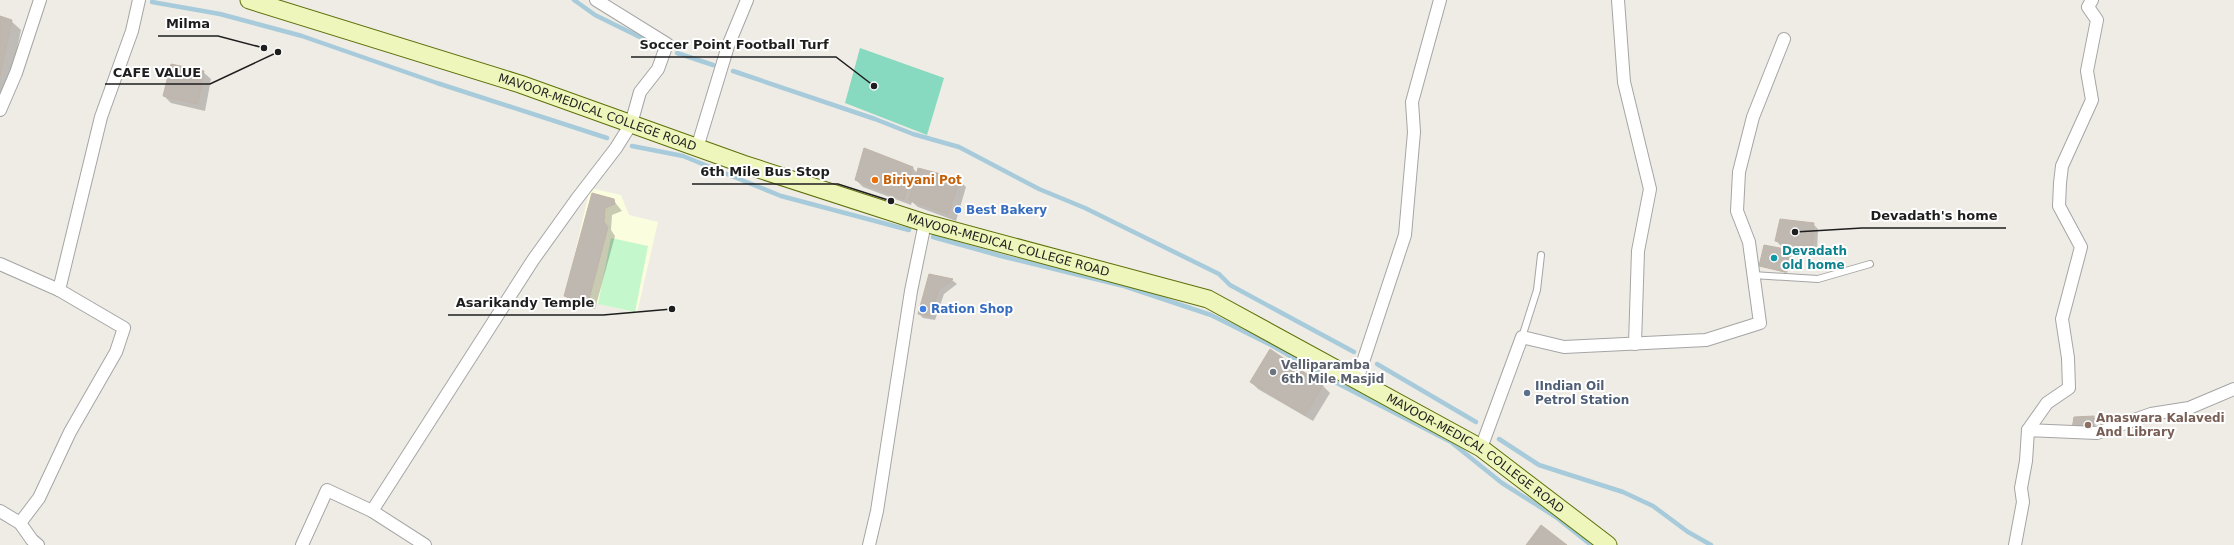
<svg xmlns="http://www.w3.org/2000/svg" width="2234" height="545" font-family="'DejaVu Sans',sans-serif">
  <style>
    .education { fill: #fbfddf }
    .park { fill: #c4f7cc }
    .pitch { fill: #87dac0 }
    .shadow { fill: #0003 }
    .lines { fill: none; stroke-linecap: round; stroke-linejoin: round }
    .stream { stroke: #a7cbda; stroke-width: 4.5 }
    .building { fill: #bfb8b1; stroke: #c0b4a8 }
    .lane-casing { stroke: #a5a5a5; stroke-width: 8 }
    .street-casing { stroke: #a5a5a5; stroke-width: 14 }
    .secondary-casing { stroke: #5e700a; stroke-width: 19 }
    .lane { stroke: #fff; stroke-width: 6 }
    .street { stroke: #fff; stroke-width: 12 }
    .secondary { stroke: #eff6bb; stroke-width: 17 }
    .food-dot { fill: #e8710a; stroke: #fff; stroke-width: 1.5 }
    .shop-dot { fill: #3f7fe0; stroke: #fff; stroke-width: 1.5 }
    .culture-dot { fill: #0f9aa8; stroke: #fff; stroke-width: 1.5 }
    .worship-dot { fill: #6b7280; stroke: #fff; stroke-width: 1.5 }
    .service-dot { fill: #5c6f8a; stroke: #fff; stroke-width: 1.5 }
    .education-dot { fill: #8d6e63; stroke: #fff; stroke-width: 1.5 }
    .labels { text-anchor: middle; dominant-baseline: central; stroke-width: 4; stroke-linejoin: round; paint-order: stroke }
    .street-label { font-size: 12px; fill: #1e1e1e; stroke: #fff }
    .food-label { font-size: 12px; font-weight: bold; fill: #c56008; stroke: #fff; text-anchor: start }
    .shop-label { font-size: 12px; font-weight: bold; fill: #366cbe; stroke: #fff; text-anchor: start }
    .culture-label { font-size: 12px; font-weight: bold; fill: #0d838f; stroke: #fff; text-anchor: start }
    .worship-label { font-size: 12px; font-weight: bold; fill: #5b616d; stroke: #fff; text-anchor: start }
    .service-label { font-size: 12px; font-weight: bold; fill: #4e5e75; stroke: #fff; text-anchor: start }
    .education-label { font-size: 12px; font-weight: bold; fill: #785e54; stroke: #fff; text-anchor: start }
    .leader { fill: none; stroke: #1e1e1e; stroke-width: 1.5 }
    .callout-dot { fill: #1e1e1e; stroke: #fff; stroke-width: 1.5 }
    .callout-label { font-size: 13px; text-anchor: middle; font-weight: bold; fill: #1e1e1e; stroke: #fff; stroke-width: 4; stroke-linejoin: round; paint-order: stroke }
  </style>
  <rect width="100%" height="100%" fill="#efece5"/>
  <polygon class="education" points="590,188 621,195 629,215 658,222 637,313 565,296"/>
  <polygon class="park" points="611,238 648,246 635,312 598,304"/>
  <polygon class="pitch" points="860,48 944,78 927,135 845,103"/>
  <g class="shadow">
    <polygon points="0,17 11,21 21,30 3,114 0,113"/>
    <polygon points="203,72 211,79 205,111 171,103 164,96"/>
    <polygon points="913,168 917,173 959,180 966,187 956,221 918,207 912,202 911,205 863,187 856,180"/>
    <polygon points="593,194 613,200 622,211 612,215 611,230 615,236 595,309 573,303 565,296"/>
    <polygon points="1781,220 1813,224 1818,229 1817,251 1781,246 1776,241"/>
    <polygon points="1789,251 1792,253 1787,273 1760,266"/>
    <polygon points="930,275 952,280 957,284 944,294 935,320 923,318 919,314"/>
    <polygon points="1271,351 1323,386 1330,393 1313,421 1258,389 1251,382"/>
    <polygon points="2094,417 2096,419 2095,430 2075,430"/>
  </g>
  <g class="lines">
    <g class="stream">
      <polyline points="574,0 595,15 658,46"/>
      <polyline points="152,2 220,14 302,36 437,83 607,138"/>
      <polyline points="677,53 713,65"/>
      <polyline points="733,71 875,119 913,134 959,147 1039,189 1085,208 1219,274 1230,285 1354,352"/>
      <polyline points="632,146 683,156 781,196 909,230"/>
      <polyline points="933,237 1001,256 1124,286 1211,315 1271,345 1335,382 1451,442 1502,483 1556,517 1591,545"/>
      <polyline points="1377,364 1476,422"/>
      <polyline points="1499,439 1539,465 1623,492 1653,506 1688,532 1711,545"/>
    </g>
  </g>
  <g class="building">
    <polygon points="0,16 12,20 0,76"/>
    <polygon points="171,64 204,71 198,104 163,96"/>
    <polygon points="864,148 913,167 904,199 855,180"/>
    <polygon points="918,168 960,179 948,214 909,200"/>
    <polygon points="592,193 614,199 615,204 605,208 604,222 608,227 588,303 564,296"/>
    <polygon points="1780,219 1814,223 1812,247 1775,241"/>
    <polygon points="1764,245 1790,250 1785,272 1759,266"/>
    <polygon points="929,274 953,279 939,289 930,316 918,314"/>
    <polygon points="1270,349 1323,385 1305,415 1250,382"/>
    <polygon points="2094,416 2093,428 2072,429 2074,417"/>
    <polygon points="1541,525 1567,545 1526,545"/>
  </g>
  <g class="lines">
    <defs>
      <g id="lane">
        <polyline points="1753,275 1818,279 1870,264"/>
        <polyline points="1522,337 1537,290 1541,255"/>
      </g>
      <g id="street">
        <polyline points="1618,0 1624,82 1650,189 1638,251 1635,344"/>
        <polyline points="0,110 16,73 40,0"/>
        <polyline points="697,148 728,46 747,0"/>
        <polyline points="0,264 59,290"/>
        <polyline points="1357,380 1405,235 1414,132 1412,102 1440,0"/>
        <polyline points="2028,430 2047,403 2069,388 2068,358 2062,319 2081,247 2059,206 2060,183 2062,166 2092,100 2087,71 2097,20 2088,7 2092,0"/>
        <polyline points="1481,448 1522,337 1564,347 1706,340 1760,323 1749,242 1737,211 1739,172 1753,117 1784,39"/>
        <polyline points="0,511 20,523"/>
        <polyline points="38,545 32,540 20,523 39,498 70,432 116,352 124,328 59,290 101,117 132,31 139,0"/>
        <polyline points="302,545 327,490 372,511"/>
        <polyline points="425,545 372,511 533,260 576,200 616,148 631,124 640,92 658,69 667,44 596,0"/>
        <polyline points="869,545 877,511 911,291 925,223"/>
        <polyline points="2015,545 2023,502 2021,488 2026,461 2028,430 2097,433 2151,414 2189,408 2234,389"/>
      </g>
      <g id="secondary">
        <path id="s1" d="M249 0 520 84 743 164 925 223 1208 299 1481 448 1608 545"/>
      </g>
    </defs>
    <use href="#lane" class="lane-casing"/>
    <use href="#street" class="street-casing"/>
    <use href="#secondary" class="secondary-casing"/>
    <use href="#lane" class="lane"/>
    <use href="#street" class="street"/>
    <use href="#secondary" class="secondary"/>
  </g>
  <circle class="food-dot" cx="875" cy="180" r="4"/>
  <g class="shop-dot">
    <circle cx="958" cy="210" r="4"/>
    <circle cx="923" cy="309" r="4"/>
  </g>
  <circle class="culture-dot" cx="1774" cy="258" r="4"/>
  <circle class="worship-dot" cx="1273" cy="372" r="4"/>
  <circle class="service-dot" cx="1527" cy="393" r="4"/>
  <circle class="education-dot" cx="2088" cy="425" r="4"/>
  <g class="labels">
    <g class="street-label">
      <text stroke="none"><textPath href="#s1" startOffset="366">MAVOOR-MEDICAL COLLEGE ROAD</textPath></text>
      <text stroke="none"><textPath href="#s1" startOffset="798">MAVOOR-MEDICAL COLLEGE ROAD</textPath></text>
      <text stroke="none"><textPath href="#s1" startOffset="1314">MAVOOR-MEDICAL COLLEGE ROAD</textPath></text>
    </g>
    <g class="food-label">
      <text x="883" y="180">Biriyani Pot</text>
    </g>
    <g class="shop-label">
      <text x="966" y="210">Best Bakery</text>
      <text x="931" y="309">Ration Shop</text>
    </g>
    <g class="culture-label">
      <text x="1782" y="251">Devadath<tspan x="1782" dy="14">old home</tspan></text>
    </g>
    <g class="worship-label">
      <text x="1281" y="365">Velliparamba<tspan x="1281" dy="14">6th Mile Masjid</tspan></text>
    </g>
    <g class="service-label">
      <text x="1535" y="386">IIndian Oil<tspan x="1535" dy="14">Petrol Station</tspan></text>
    </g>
    <g class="education-label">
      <text x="2096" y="418">Anaswara Kalavedi<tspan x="2096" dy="14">And Library</tspan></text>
    </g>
  </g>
  <path class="leader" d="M264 48L218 36H158M874 86L836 57H631M278 52L210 84H105M891 201L838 184H692M1795 232L1862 228H2006M672 309L603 315H448"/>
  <g class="callout-dot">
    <circle cx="264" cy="48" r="4"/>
    <circle cx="874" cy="86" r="4"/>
    <circle cx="278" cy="52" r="4"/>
    <circle cx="891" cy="201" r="4"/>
    <circle cx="1795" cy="232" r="4"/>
    <circle cx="672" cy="309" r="4"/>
  </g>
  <g class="callout-label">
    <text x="188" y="28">Milma</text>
    <text x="734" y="49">Soccer Point Football Turf</text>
    <text x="157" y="77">CAFE VALUE</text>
    <text x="765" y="176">6th Mile Bus Stop</text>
    <text x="1934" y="220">Devadath's home</text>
    <text x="525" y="307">Asarikandy Temple</text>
  </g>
</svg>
